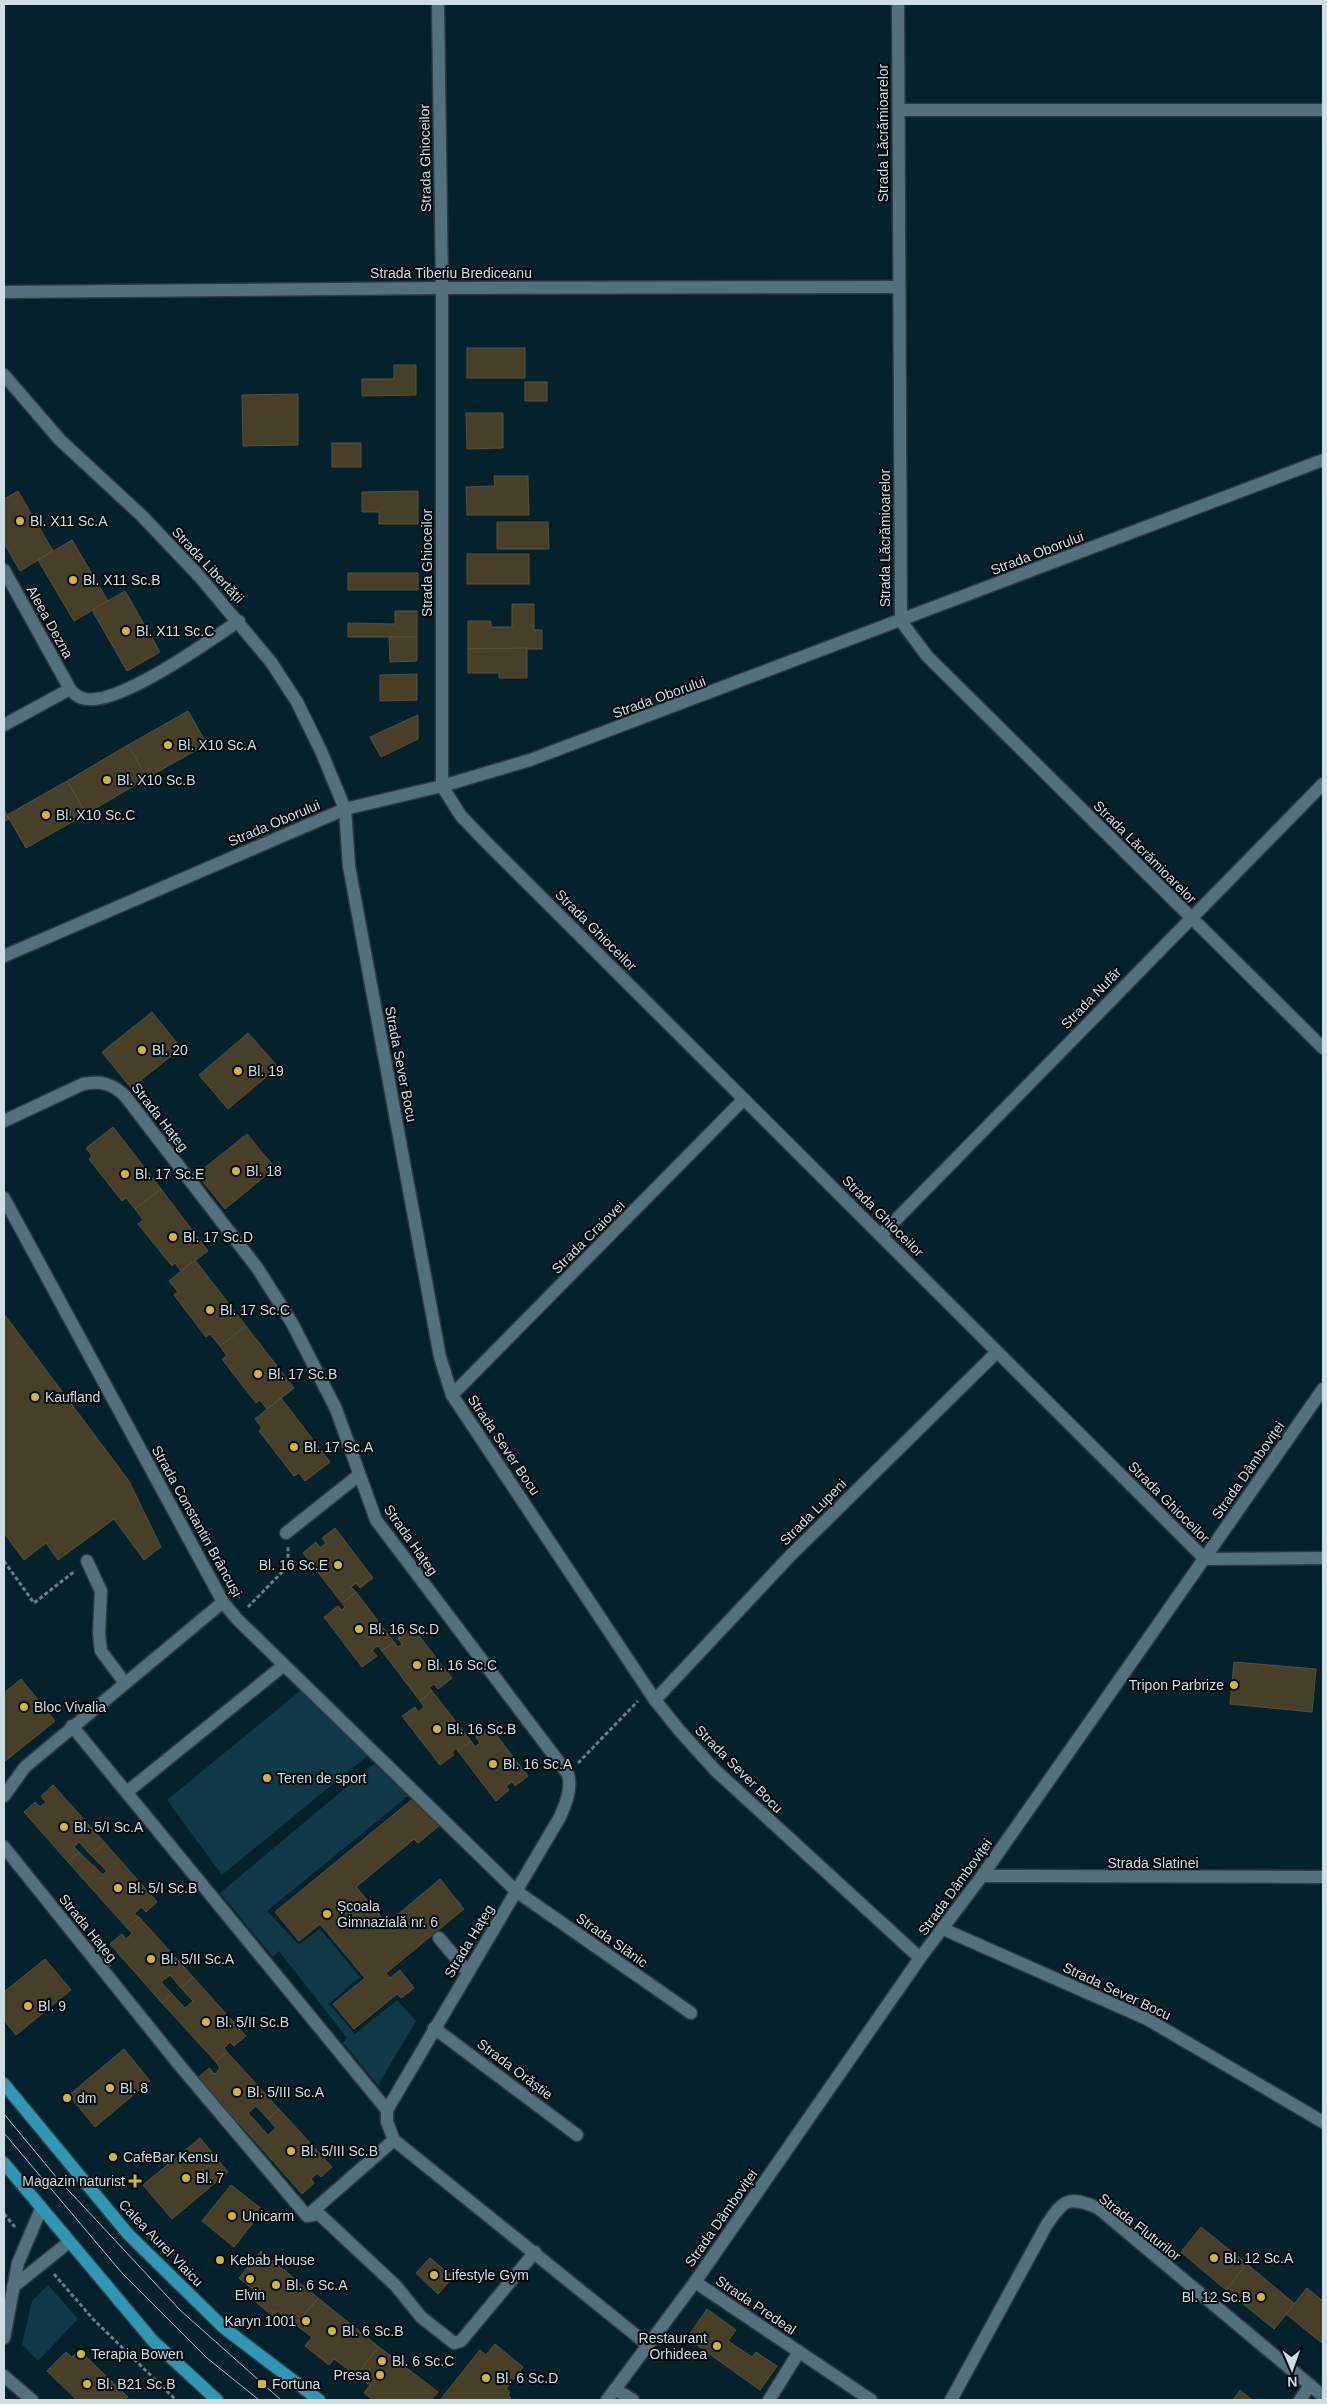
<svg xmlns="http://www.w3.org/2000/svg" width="1327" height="2404" font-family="Arial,sans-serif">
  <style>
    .green { fill: #103a47 }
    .building { fill: #473f28; stroke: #5a523a }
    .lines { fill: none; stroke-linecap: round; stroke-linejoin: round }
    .service-casing { stroke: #2d393f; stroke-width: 15 }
    .pedestrian-casing { stroke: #2d393f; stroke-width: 15 }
    .minor-casing { stroke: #2d393f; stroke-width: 15 }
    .tertiary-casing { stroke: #2d393f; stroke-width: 15 }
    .primary-casing { stroke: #2d393f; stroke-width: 15 }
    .path { stroke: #698088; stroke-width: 3; stroke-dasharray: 4 2.5; stroke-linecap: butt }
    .service { stroke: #53717c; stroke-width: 12 }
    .pedestrian { stroke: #53717c; stroke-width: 12 }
    .minor { stroke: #53717c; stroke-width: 12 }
    .tertiary { stroke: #53717c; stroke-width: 12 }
    .primary { stroke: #2f97b4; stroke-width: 12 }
    .tram { stroke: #acbec5; stroke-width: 1 }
    .poi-dot { fill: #d8b434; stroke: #020a0e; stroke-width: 2 }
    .labels { text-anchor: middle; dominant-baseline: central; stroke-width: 4; stroke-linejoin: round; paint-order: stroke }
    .street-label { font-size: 14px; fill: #cedee4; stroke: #020a0e }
    .poi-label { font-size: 14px; fill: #cedee4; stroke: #020a0e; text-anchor: start }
  </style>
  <rect width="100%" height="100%" fill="#04222b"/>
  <g class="green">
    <polygon points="300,1691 367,1756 222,1875 167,1800"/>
    <polygon points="374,1764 408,1796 267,1911 299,1945 320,1929 360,1977 329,2004 355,2034 397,2000 416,2021 378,2085 343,2043 347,2038 279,1951 273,1957 220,1893"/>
    <polygon points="48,2285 78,2319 38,2361 22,2344 32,2301"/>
  </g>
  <g class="building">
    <rect x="467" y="348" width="58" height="30"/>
    <polygon points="394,365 416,365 416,395 362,396 362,379 394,379"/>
    <rect x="525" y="382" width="22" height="19"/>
    <polygon points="298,394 298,445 243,446 242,395"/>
    <polygon points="466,413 503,413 503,448 467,449"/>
    <rect x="332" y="443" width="29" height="24"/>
    <polygon points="494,476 528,476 529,515 467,515 466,487 495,486"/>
    <polygon points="18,491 53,551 20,571 4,543 4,499"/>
    <polygon points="418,491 418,524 379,524 379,512 362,512 362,492"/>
    <polygon points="497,522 548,522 549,549 497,549"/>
    <polygon points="72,540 108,601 74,621 38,560"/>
    <rect x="467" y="554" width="62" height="30"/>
    <rect x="348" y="573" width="70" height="17"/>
    <polygon points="125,591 160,652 127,671 92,610"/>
    <polygon points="512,604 534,604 534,630 542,630 542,649 468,649 468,621 491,621 491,627 512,627"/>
    <polygon points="395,611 417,611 417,637 348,637 348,623 395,624"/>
    <polygon points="389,637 417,637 417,661 390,662"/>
    <polygon points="527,648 527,678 499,678 499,673 468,673 468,649"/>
    <polygon points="417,674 417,700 380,701 380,675"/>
    <polygon points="188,711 207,744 147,778 128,745"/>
    <polygon points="418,715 418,739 381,757 370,737"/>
    <polygon points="128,745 147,778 86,814 67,781"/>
    <polygon points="67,781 86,814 26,848 7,815"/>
    <polygon points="4,809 9,819 4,822"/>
    <polygon points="152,1012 181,1048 131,1088 102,1052"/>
    <polygon points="248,1033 278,1067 228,1109 199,1075"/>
    <polygon points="113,1127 161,1189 135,1209 126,1198 122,1201 89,1159 92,1156 86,1148"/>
    <polygon points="247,1134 275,1168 225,1209 197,1174"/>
    <polygon points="161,1189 208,1251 181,1271 175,1263 172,1266 138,1224 143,1220 135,1209"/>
    <polygon points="195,1260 246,1326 220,1346 210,1334 206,1337 174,1295 178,1292 169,1281"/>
    <polygon points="4,1314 129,1481 161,1547 144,1560 114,1519 58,1560 46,1543 24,1560 4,1533"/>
    <polygon points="246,1326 294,1388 267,1409 260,1400 256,1403 222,1359 227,1356 220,1346"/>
    <polygon points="281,1398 330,1462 305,1481 299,1473 294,1476 259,1431 262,1428 255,1419"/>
    <polygon points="335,1528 373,1578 360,1588 356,1583 351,1587 356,1592 342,1603 303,1553 316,1542 320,1548 326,1543 322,1538"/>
    <polygon points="356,1592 394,1642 382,1651 378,1646 372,1650 377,1656 362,1667 324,1617 338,1606 342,1610 345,1607 342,1603"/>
    <polygon points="412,1627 452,1678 438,1689 434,1684 429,1687 432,1691 420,1701 382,1651 394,1642 398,1647 402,1644 398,1638"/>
    <polygon points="1234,1662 1316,1669 1312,1712 1230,1704"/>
    <polygon points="21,1679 55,1721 4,1762 4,1693"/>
    <polygon points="432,1691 471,1741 458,1751 456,1748 452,1752 454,1755 440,1765 402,1716 415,1707 418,1712 424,1707 420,1701"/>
    <polygon points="490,1727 528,1776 515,1786 512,1782 506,1786 509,1790 496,1801 458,1751 471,1741 475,1747 480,1743 476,1737"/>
    <polygon points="53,1785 105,1843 91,1855 79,1842 74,1847 79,1852 68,1862 24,1812 35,1802 40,1807 46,1802 41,1796"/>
    <polygon points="415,1797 439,1826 418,1843 414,1839 356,1887 393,1931 402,1923 396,1916 440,1879 464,1909 386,1973 390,1978 400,1970 414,1988 401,1998 397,1994 354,2029 333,2004 365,1978 320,1924 299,1941 275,1912"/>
    <polygon points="105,1843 157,1902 146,1912 141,1907 134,1914 139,1917 127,1928 68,1862 79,1852 103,1875 107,1871 91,1855"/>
    <polygon points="139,1917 193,1977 181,1988 170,1975 161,1982 172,1994 162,2003 110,1944 122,1934 126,1939 132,1933 127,1928"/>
    <polygon points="45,1959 71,1990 16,2035 4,2020 4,1992"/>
    <polygon points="193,1977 246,2036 234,2046 230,2042 224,2048 227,2052 216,2062 162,2003 172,1994 185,2008 193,2001 181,1988"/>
    <polygon points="124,2049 150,2081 95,2127 69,2095"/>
    <polygon points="227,2052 279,2109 268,2119 256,2106 248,2113 259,2125 249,2134 198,2078 209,2068 215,2074 220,2068 216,2062"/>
    <polygon points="279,2109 332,2167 321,2177 317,2173 311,2179 314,2183 302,2194 249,2134 259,2125 268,2135 276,2128 268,2119"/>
    <polygon points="200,2138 228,2172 172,2219 143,2185"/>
    <polygon points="231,2185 263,2210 234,2247 202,2221"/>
    <polygon points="1201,2227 1247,2264 1226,2290 1181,2252"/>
    <polygon points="261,2251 318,2298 296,2325 277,2311 273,2316 252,2299 257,2292 239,2278"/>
    <polygon points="430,2258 453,2277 438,2294 416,2273"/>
    <polygon points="1247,2264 1295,2304 1274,2329 1226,2290"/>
    <polygon points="1307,2288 1323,2301 1323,2344 1286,2314"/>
    <polygon points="318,2298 379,2347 356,2375 334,2359 329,2365 305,2346 312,2337 296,2325"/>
    <polygon points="707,2309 736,2330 728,2341 752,2357 756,2352 777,2366 760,2390 687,2338"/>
    <polygon points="495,2344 523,2367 506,2389 510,2392 508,2395 511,2398 509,2400 440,2400 480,2350 486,2355"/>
    <polygon points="379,2347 438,2392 431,2400 373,2400 364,2393 370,2385 356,2375"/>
    <polygon points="79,2350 128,2397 125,2400 77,2400 47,2371 66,2352 72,2357"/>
    <polygon points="1240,2390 1252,2400 1233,2400"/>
  </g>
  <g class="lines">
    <defs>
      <g id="service">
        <polyline points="4,570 70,689"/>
        <path d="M4 725 70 689C73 693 76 696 82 698 114 710 210 640 239 621"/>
        <polyline points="286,1533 359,1475"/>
        <polyline points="87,1561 101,1591 99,1633 101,1651 125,1683"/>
        <polyline points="127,1792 284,1665"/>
        <polyline points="307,2216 319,2214 396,2286 421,2317 454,2343 461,2341 535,2252"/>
        <polyline points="615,2389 633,2400"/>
        <polyline points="769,2400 799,2352"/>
        <polyline points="1300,2400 1310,2385"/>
      </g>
      <polyline id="pedestrian" points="439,1938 467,1971"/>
      <g id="minor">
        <polyline points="438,4 442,288 442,786 461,816 486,842 1205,1559"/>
        <polyline points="898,4 901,621 927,656 1323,1048"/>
        <polyline points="899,110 1323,110"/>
        <polyline points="4,292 442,288 898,287"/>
        <polyline points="4,375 60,440 142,516 199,576 271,662 297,702 321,751 345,809 349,866 440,1357 452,1395 655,1700 679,1730 715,1770 920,1958"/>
        <path d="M4 1121 83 1084C101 1081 112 1083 125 1096L258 1269 292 1323 336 1409 376 1520 568 1774C572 1789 566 1803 560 1817L387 2110V2122L394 2140 648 2345"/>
        <polyline points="881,1235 1323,784"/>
        <polyline points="452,1395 744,1099"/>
        <polyline points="223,1602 237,1619 516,1891 691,2013"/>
        <polyline points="655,1700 790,1556 997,1352"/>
        <polyline points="72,1726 387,2110"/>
        <polyline points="4,1847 181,2067 307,2216 394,2140"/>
        <polyline points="982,1876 1323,1877"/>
        <polyline points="943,1929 1147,2019 1323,2122"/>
        <polyline points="434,2028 577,2135"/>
        <polyline points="695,2282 871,2400"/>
        <polyline points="13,2287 69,2242"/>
        <polyline points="4,2338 18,2263 41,2209"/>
        <polyline points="4,2376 32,2400"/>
        <path d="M951 2400 1046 2226C1063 2200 1068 2195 1098 2208L1323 2396"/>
      </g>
      <g id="tertiary">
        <polyline points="4,956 345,809 442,786 530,760 1323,460"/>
        <polyline points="4,1198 223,1602 25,1767 4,1796"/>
        <polyline points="1205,1559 1323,1558"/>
        <polyline points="607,2400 695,2282 920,1958 982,1876 1323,1389"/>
      </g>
      <g id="primary">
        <polyline points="4,2084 128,2234 224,2328 319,2400"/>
        <polyline points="4,2163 153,2341 217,2400"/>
      </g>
    </defs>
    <use href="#service" class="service-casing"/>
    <use href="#pedestrian" class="pedestrian-casing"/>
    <use href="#minor" class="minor-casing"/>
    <use href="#tertiary" class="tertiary-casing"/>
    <use href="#primary" class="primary-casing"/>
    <g class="path">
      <polyline points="4,1561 34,1603 75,1571"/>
      <polyline points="248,1607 285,1569 288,1563 288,1547"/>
      <polyline points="578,1763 638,1701"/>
      <polyline points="4,2214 15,2227"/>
      <polyline points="54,2274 93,2319 176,2400"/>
    </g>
    <use href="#service" class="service"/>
    <use href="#pedestrian" class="pedestrian"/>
    <use href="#minor" class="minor"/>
    <use href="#tertiary" class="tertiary"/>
    <use href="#primary" class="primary"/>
    <g class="tram">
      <polyline points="4,2114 57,2178 180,2310 281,2400"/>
      <polyline points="4,2133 122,2273 207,2358 259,2400"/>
    </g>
  </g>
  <g class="poi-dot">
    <circle cx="20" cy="521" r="5"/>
    <circle cx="73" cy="580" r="5"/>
    <circle cx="126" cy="631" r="5"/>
    <circle cx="168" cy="745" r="5"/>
    <circle cx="107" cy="780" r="5"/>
    <circle cx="46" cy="815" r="5"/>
    <circle cx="142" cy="1050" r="5"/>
    <circle cx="238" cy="1071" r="5"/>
    <circle cx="236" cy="1171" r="5"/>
    <circle cx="125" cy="1174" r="5"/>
    <circle cx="173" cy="1237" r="5"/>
    <circle cx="210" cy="1310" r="5"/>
    <circle cx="258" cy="1374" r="5"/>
    <circle cx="35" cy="1397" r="5"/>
    <circle cx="294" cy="1447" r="5"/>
    <circle cx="338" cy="1565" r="5"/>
    <circle cx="359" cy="1629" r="5"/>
    <circle cx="417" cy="1665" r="5"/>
    <circle cx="1234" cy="1685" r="5"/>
    <circle cx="24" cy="1707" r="5"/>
    <circle cx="437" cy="1729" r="5"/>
    <circle cx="493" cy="1764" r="5"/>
    <circle cx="267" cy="1778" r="5"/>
    <circle cx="64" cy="1827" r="5"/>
    <circle cx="118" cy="1888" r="5"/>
    <circle cx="327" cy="1914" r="5"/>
    <circle cx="151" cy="1959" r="5"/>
    <circle cx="28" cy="2006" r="5"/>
    <circle cx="206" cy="2022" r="5"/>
    <circle cx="110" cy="2088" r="5"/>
    <circle cx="237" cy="2092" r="5"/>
    <circle cx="67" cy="2098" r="5"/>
    <circle cx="291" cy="2151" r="5"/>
    <circle cx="113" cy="2157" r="5"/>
    <circle cx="186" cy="2178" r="5"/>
    <path d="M132.5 2173.5h5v5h5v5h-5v5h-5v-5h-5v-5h5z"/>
    <circle cx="232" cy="2216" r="5"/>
    <circle cx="1214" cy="2258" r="5"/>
    <circle cx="220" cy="2260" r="5"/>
    <circle cx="434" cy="2275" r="5"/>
    <circle cx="250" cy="2279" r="5"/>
    <circle cx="276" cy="2285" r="5"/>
    <circle cx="1261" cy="2297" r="5"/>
    <circle cx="306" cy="2321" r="5"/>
    <circle cx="332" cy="2331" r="5"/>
    <circle cx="717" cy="2346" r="5"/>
    <circle cx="81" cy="2354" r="5"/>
    <circle cx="382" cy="2361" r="5"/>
    <circle cx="380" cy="2375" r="5"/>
    <circle cx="486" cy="2378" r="5"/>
    <circle cx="87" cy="2384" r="5"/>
    <rect x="257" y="2379" width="10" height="10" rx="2.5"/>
  </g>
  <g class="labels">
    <g class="street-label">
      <text transform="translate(883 133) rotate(-90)">Strada Lăcrămioarelor</text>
      <text transform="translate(425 158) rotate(-91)">Strada Ghioceilor</text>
      <text x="451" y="273">Strada Tiberiu Brediceanu</text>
      <text transform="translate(885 538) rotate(-90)">Strada Lăcrămioarelor</text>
      <text transform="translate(1037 553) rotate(-21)">Strada Oborului</text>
      <text transform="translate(427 563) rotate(-90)">Strada Ghioceilor</text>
      <text transform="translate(208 565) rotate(47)">Strada Libertății</text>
      <text transform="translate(50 622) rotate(61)">Aleea Dezna</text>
      <text transform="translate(659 697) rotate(-20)">Strada Oborului</text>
      <text transform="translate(274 823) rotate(-23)">Strada Oborului</text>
      <text transform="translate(1145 852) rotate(45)">Strada Lăcrămioarelor</text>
      <text transform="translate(596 930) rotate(45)">Strada Ghioceilor</text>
      <text transform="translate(1091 998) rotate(-46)">Strada Nufăr</text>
      <text transform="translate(401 1064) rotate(79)">Strada Sever Bocu</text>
      <text transform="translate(160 1117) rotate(52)">Strada Hațeg</text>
      <text transform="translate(883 1216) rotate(45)">Strada Ghioceilor</text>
      <text transform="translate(588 1237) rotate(-45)">Strada Craiovei</text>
      <text transform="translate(504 1445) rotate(56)">Strada Sever Bocu</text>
      <text transform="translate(1248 1470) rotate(-55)">Strada Dâmboviței</text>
      <text transform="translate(1169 1502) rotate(45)">Strada Ghioceilor</text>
      <text transform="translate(813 1512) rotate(-45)">Strada Lupeni</text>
      <text transform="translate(197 1521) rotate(61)">Strada Constantin Brâncuși</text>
      <text transform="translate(411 1540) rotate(55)">Strada Hațeg</text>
      <text transform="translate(739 1769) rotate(45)">Strada Sever Bocu</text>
      <text x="1153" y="1863">Strada Slatinei</text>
      <text transform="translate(955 1887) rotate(-54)">Strada Dâmboviței</text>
      <text transform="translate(88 1928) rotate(51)">Strada Hațeg</text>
      <text transform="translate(612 1940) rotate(35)">Strada Slănic</text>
      <text transform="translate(469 1941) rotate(-59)">Strada Hațeg</text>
      <text transform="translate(1117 1991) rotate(25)">Strada Sever Bocu</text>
      <text transform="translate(515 2069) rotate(37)">Strada Orăștie</text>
      <text transform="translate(721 2218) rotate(-55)">Strada Dâmboviței</text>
      <text transform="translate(1140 2227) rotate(38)">Strada Fluturilor</text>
      <text transform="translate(161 2243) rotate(46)">Calea Aurel Vlaicu</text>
      <text transform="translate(756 2305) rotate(34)">Strada Predeal</text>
    </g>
    <g class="poi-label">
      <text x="30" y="521">Bl. X11 Sc.A</text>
      <text x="83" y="580">Bl. X11 Sc.B</text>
      <text x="136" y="631">Bl. X11 Sc.C</text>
      <text x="178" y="745">Bl. X10 Sc.A</text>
      <text x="117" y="780">Bl. X10 Sc.B</text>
      <text x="56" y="815">Bl. X10 Sc.C</text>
      <text x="152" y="1050">Bl. 20</text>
      <text x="248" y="1071">Bl. 19</text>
      <text x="246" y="1171">Bl. 18</text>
      <text x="135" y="1174">Bl. 17 Sc.E</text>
      <text x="183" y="1237">Bl. 17 Sc.D</text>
      <text x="220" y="1310">Bl. 17 Sc.C</text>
      <text x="268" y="1374">Bl. 17 Sc.B</text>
      <text x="45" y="1397">Kaufland</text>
      <text x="304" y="1447">Bl. 17 Sc.A</text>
      <text x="328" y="1565" text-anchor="end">Bl. 16 Sc.E</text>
      <text x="369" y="1629">Bl. 16 Sc.D</text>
      <text x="427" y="1665">Bl. 16 Sc.C</text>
      <text x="1224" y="1685" text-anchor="end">Tripon Parbrize</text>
      <text x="34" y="1707">Bloc Vivalia</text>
      <text x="447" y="1729">Bl. 16 Sc.B</text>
      <text x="503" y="1764">Bl. 16 Sc.A</text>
      <text x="277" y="1778">Teren de sport</text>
      <text x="74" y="1827">Bl. 5/I Sc.A</text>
      <text x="128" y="1888">Bl. 5/I Sc.B</text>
      <text x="337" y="1906">Școala<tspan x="337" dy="16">Gimnazială nr. 6</tspan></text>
      <text x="161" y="1959">Bl. 5/II Sc.A</text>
      <text x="38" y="2006">Bl. 9</text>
      <text x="216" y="2022">Bl. 5/II Sc.B</text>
      <text x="120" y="2088">Bl. 8</text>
      <text x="247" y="2092">Bl. 5/III Sc.A</text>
      <text x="77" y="2098">dm</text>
      <text x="301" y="2151">Bl. 5/III Sc.B</text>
      <text x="123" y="2157">CafeBar Kensu</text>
      <text x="196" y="2178">Bl. 7</text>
      <text x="125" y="2181" text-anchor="end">Magazin naturist</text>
      <text x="242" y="2216">Unicarm</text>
      <text x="1224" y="2258">Bl. 12 Sc.A</text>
      <text x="230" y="2260">Kebab House</text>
      <text x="444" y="2275">Lifestyle Gym</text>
      <text x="286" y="2285">Bl. 6 Sc.A</text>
      <text x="250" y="2295" text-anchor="middle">Elvin</text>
      <text x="1251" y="2297" text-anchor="end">Bl. 12 Sc.B</text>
      <text x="296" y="2321" text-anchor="end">Karyn 1001</text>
      <text x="342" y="2331">Bl. 6 Sc.B</text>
      <text x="707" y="2338" text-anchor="end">Restaurant<tspan x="707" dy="16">Orhideea</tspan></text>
      <text x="91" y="2354">Terapia Bowen</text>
      <text x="392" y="2361">Bl. 6 Sc.C</text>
      <text x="370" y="2375" text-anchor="end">Presa</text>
      <text x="496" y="2378">Bl. 6 Sc.D</text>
      <text x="97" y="2384">Bl. B21 Sc.B</text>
      <text x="272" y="2384">Fortuna</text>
    </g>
  </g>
  <rect width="1327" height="2404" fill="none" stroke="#cedee4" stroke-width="10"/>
  <g transform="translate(1292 2369) rotate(178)" stroke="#020a0e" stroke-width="4" paint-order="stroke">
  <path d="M0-4L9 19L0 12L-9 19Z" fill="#cedee4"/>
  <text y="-8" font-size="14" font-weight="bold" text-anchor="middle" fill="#cedee4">N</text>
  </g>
</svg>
